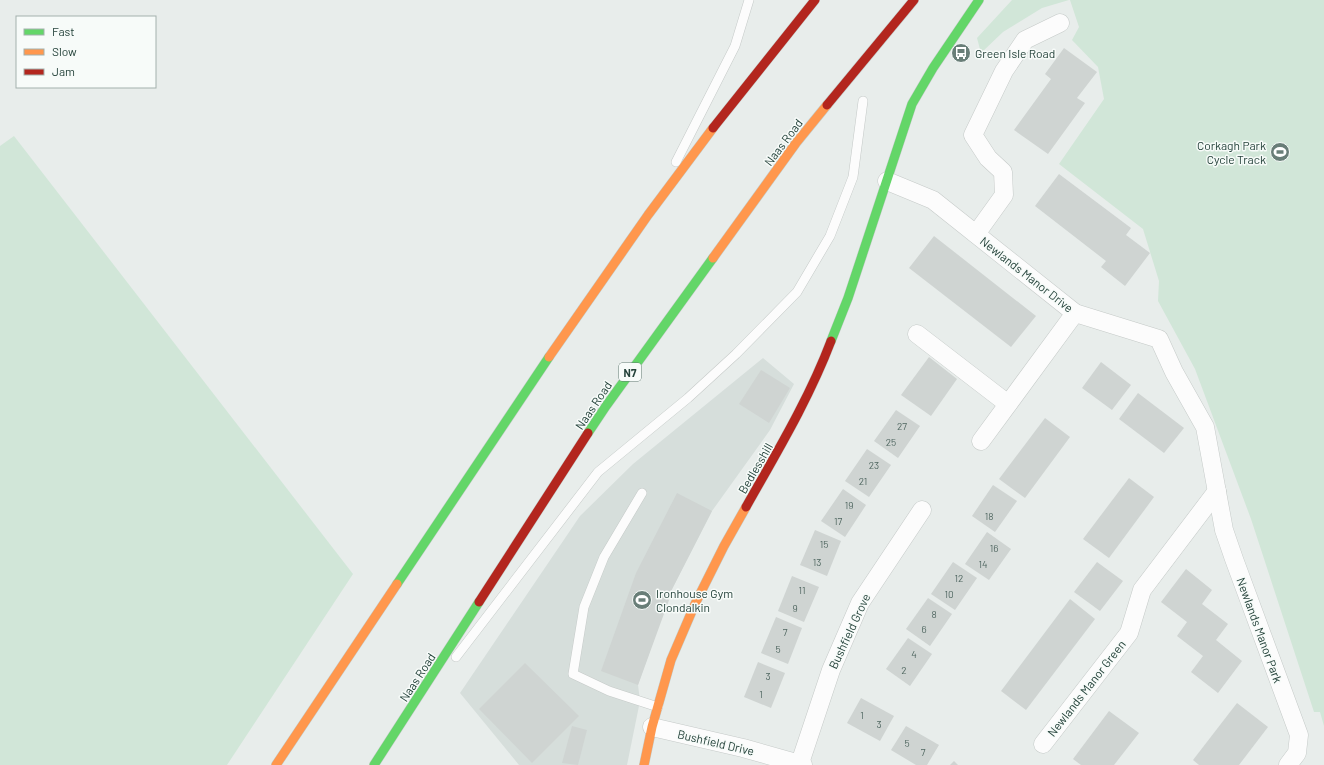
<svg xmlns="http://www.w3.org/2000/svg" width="1324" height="765" font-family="Barlow,sans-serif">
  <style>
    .built { fill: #d6dedb }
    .green { fill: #d1e6d8 }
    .building { fill: #cfd4d2 }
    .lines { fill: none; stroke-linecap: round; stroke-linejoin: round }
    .lane-casing { stroke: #c5cac8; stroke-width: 10 }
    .street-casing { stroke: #c5cac8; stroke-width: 19 }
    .fast-casing { stroke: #c3cbc8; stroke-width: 10 }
    .slow-casing { stroke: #c3cbc8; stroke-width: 10 }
    .jam-casing { stroke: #c3cbc8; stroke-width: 10 }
    .lane { stroke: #fcfcfc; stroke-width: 9 }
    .street { stroke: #fcfcfc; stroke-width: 18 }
    .fast { stroke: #63d668; stroke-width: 9 }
    .slow { stroke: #ff974d; stroke-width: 9 }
    .jam { stroke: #b3261e; stroke-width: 9 }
    .labels { text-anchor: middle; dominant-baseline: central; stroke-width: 3; stroke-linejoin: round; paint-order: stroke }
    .number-label { font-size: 10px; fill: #506761 }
    .shield { fill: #f7fbf9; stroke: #637a73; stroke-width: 1 }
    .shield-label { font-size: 11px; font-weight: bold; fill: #24423a }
    .poi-label { font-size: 12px; fill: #24423a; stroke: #f7fbf9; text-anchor: start }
    .street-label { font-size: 12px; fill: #24423a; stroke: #f7fbf9 }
  </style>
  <rect width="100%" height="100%" fill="#e8edeb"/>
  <polygon class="built" points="763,358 794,384 770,430 712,511 671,591 638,685 640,701 627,765 519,765 460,693 580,516 633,464"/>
  <g class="green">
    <polygon points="1012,0 1069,0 1042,8 1003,32 981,53 977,38"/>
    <polygon points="1070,0 1324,0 1324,726 1320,712 1314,712 1251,519 1195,369 1158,301 1159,281 1143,229 1059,164 1104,99 1098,67 1072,40 1079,27"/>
    <polygon points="14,136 353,574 227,765 0,765 0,146"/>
  </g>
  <g class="building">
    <polygon points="1064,48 1097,72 1077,98 1085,103 1048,154 1014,130 1051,79 1045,74"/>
    <polygon points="1059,174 1131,228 1126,235 1150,253 1125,286 1101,267 1106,261 1035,206"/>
    <polygon points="934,236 1036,316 1011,347 909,268"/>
    <polygon points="929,357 957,379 931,416 901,395"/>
    <polygon points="1101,362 1131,385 1112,410 1082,388"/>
    <polygon points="761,370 790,388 769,423 739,404"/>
    <polygon points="1138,393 1184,428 1164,453 1119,419"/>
    <polygon points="896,410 920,426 898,458 874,441"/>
    <polygon points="1045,418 1070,437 1025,498 999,479"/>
    <polygon points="867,449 891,465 869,497 845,481"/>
    <polygon points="1129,478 1154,497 1109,558 1083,539"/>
    <polygon points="993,485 1017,501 995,532 972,516"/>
    <polygon points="843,489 866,505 845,537 821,521"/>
    <polygon points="677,493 712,511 667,599 669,600 638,685 601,671 636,573"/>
    <polygon points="815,530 841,541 827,576 800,565"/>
    <polygon points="987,532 1011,549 989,580 965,564"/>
    <polygon points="953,562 977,578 955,610 931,594"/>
    <polygon points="1097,562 1123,581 1100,611 1074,592"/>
    <polygon points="1186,569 1212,590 1202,604 1228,624 1216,640 1242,661 1218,693 1191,672 1203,656 1177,636 1187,622 1161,602"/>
    <polygon points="792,576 819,587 804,622 778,611"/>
    <polygon points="928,598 952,614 930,646 906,629"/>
    <polygon points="1070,599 1095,619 1026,710 1001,691"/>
    <polygon points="776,617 802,628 788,664 761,653"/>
    <polygon points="908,638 932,654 910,686 886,669"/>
    <polygon points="758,662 785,673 771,708 744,697"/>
    <polygon points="525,663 579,716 532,763 479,709"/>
    <polygon points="861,698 894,716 880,741 847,723"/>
    <polygon points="1237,703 1268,727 1239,765 1199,765 1193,760"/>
    <polygon points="1109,711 1139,733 1114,765 1081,765 1073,759"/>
    <polygon points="572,726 587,730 578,765 562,763"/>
    <polygon points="906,726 939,745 927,765 916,765 891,750"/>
    <polygon points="954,761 958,765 950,765"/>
  </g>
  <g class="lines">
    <defs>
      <g id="lane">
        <polyline points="676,162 735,46 749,0"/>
        <polyline points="642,493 604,557 584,607 573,674 609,691 658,707"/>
        <polyline points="456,657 598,472 688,398 736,354 797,292 830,236 853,177 863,101"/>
      </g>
      <g id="street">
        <polyline points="887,181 933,200 1075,313 1159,339 1174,372 1205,427 1224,530 1234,559 1299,735 1297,753 1288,765"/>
        <polyline points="976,234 1004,195 1003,172 988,158 973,135 1004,71 1025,40 1060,23"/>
        <polyline points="917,334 1008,404"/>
        <polyline points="981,441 1075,313"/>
        <polyline points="652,727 743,748 803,765"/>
        <polyline points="1043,744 1129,633 1142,590 1217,491"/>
        <polyline points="800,763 831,670 860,603 922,510"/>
      </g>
      <g id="fast">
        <polyline points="831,341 848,298 912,104 933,68 979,0"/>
        <polyline points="588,433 606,406 713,258"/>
        <polyline points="397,584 549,357"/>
        <polyline points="374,765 479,602"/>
      </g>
      <g id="slow">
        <polyline points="713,258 796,143 827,105"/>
        <polyline points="549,357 648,215 713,128"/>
        <polyline points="276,765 397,584"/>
        <polyline points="644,765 652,727 671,660 695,604 724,546 746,507"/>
      </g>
      <g id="jam">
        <polyline points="827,105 914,0"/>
        <polyline points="713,128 815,0"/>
        <path d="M746 507C777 452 809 399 831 341"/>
        <polyline points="479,602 588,433"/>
      </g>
    </defs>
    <use href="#lane" class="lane-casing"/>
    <use href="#street" class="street-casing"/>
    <use href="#fast" class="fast-casing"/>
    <use href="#slow" class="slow-casing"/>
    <use href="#jam" class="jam-casing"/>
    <use href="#lane" class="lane"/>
    <use href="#street" class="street"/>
    <use href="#fast" class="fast"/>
    <use href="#slow" class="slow"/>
    <use href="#jam" class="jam"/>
  </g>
  <defs>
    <symbol id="bus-disc" viewBox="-11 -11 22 22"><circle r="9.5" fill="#697e78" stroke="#f7fbf9"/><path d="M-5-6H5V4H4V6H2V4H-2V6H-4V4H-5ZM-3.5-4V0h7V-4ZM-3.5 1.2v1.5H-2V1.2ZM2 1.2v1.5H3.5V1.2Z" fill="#fff"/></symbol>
    <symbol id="stadium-disc" viewBox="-11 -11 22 22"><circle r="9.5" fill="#697e78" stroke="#f7fbf9"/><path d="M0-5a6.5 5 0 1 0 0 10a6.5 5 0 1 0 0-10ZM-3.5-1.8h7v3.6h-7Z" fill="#fff"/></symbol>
  </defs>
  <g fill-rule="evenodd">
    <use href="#bus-disc" x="950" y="42" width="22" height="22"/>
    <use href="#stadium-disc" x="1269" y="141" width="22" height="22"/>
    <use href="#stadium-disc" x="631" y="589" width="22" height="22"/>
  </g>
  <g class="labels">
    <g class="number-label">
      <text x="902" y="426">27</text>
      <text x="891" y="442">25</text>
      <text x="874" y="465">23</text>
      <text x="863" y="481">21</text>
      <text x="849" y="505">19</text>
      <text x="989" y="516">18</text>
      <text x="838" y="521">17</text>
      <text x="824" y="544">15</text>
      <text x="994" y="548">16</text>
      <text x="817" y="562">13</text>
      <text x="983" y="564">14</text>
      <text x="959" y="578">12</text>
      <text x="802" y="590">11</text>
      <text x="949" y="594">10</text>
      <text x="795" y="608">9</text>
      <text x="934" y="614">8</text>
      <text x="924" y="629">6</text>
      <text x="785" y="632">7</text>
      <text x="778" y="649">5</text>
      <text x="914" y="654">4</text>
      <text x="904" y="670">2</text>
      <text x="768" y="676">3</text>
      <text x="761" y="694">1</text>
      <text x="862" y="715">1</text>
      <text x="879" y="724">3</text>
      <text x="907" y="743">5</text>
      <text x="923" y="752">7</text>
    </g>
    <rect class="shield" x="619" y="363" width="22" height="18" rx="3"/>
    <g class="shield-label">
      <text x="630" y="372">N7</text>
    </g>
    <g class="poi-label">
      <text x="975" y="53">Green Isle Road</text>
      <text x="1266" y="145" text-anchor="end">Corkagh Park<tspan x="1266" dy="14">Cycle Track</tspan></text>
      <text x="656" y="593">Ironhouse Gym<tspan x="656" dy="14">Clondalkin</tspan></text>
    </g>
    <g class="street-label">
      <text transform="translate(783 142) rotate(-53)">Naas Road</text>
      <text transform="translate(1027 274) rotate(38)">Newlands Manor Drive</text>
      <text transform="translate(593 405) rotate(-56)">Naas Road</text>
      <text transform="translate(755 468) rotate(-60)">Bedlesshill</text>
      <text transform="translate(1260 630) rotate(70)">Newlands Manor Park</text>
      <text transform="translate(849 631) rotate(-65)">Bushfield Grove</text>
      <text transform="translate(417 677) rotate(-57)">Naas Road</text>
      <text transform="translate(1086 688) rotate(-52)">Newlands Manor Green</text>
      <text transform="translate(716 742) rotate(13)">Bushfield Drive</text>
    </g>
  </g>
  <rect x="16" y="16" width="140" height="72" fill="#f7fbf9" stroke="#a3b1ad"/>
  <rect x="24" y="29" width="20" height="6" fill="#63d668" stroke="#a3b1ad"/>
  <text x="52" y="36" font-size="12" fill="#24423a">Fast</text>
  <rect x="24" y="49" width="20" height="6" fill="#ff974d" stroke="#a3b1ad"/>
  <text x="52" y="56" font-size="12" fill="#24423a">Slow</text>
  <rect x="24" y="69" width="20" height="6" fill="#b3261e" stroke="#a3b1ad"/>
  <text x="52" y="76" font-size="12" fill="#24423a">Jam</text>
</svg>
